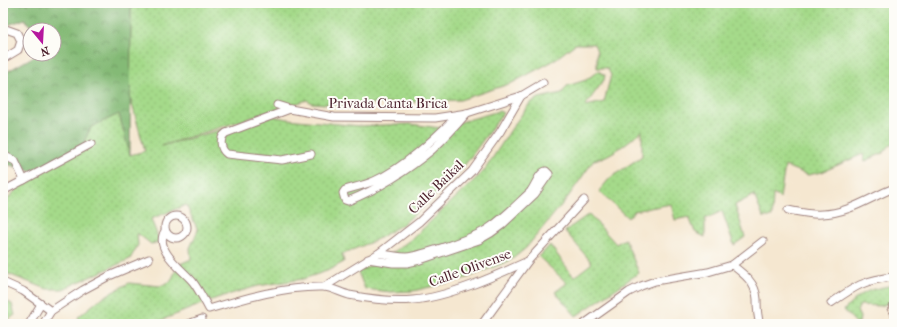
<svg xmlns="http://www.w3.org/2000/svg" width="897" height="327" font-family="'IM FELL French Canon',serif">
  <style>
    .grass { fill: url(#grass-dots); stroke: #787c5a }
    .forest { fill: url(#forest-crowns); stroke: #676c50 }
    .building { fill: url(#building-cross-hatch) }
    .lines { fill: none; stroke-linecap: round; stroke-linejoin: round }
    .minor-casing { stroke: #a0837e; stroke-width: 9 }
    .minor { stroke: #fff; stroke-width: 7 }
    .labels { text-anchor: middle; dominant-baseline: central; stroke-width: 4; stroke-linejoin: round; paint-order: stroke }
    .street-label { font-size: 14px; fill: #4a1f2b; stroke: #fdfcf7 }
  </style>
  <defs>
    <pattern id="grass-dots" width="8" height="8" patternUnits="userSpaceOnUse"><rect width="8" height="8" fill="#a5da8a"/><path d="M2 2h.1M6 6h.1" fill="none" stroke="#90bb77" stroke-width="1.8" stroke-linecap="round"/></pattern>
    <pattern id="forest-crowns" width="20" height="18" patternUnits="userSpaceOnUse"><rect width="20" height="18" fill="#84ba76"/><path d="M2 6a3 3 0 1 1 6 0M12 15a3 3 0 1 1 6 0" fill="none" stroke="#6e9761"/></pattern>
    <pattern id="building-cross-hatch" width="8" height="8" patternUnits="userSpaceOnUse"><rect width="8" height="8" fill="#d1a268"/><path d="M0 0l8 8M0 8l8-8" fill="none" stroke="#ac8356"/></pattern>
  </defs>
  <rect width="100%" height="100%" fill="#fdfcf7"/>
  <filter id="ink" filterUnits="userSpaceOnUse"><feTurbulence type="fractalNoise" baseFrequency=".025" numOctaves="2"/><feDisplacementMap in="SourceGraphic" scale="8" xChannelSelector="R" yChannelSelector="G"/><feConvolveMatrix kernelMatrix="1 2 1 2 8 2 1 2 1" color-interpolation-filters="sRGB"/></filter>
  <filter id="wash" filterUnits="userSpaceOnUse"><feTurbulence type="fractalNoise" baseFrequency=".012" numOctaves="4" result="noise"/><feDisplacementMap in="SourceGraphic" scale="16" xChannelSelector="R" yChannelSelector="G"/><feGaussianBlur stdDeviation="0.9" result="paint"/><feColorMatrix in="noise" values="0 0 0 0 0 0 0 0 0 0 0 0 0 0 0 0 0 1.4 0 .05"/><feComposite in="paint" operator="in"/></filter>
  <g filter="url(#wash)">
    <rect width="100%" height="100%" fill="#f5e7d0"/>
    <g class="grass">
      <path d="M131 3H894V141L883 153 865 161 863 154 822 172 808 175 785 166 780 198 773 194 772 217H763L754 195 735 205 745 237 734 245 722 211 705 219V237L695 232 689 217 675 220 671 204 634 211 628 218 599 191 610 178 642 156V131C627 142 613 156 594 160L568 197 526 248 511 260 467 278 413 291 391 292 365 289 358 272 387 257 414 237 484 171 514 125 530 103 539 98 562 93 567 86 586 80 598 71 605 75 604 80 585 106 604 102 611 75 607 68H597V51L594 44H575L553 61 512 83 460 100 340 105 312 103 307 100 161 146 272 116 288 119 359 126 410 124 440 128 499 111 503 113 461 170 428 203 403 224 374 241 342 254 344 262 327 271 303 279 258 286 217 298 152 324H81L78 317 100 299 129 283 160 286 171 281 178 265 191 259 190 248 198 230 186 205 151 219 160 242 151 244 137 233 138 245 130 259 63 289H47L3 272V219L6 217 3 210V204L33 172 83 144 91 127 119 113 130 155 145 151 130 97Z"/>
      <polygon points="589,214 616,244 625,239 639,273 576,316 555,292 567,283 539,257 550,245 574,277 592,263 565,231"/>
      <path d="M894 285V301L881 306 860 305 857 311 860 317 859 323H856L844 310C864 290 867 290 894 285Z"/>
      <polygon points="3,299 12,304 15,315 3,323"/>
    </g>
    <polygon class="forest" points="3,3 131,3 130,155 119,114 91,127 83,144 33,172 3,163 3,74 38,54 54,54 54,30 33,30 25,19 8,25 3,23"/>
    <g id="blocks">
      <polygon class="building" points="894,303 894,315 890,316 887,309 890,308 889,305"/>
    </g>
  </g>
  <g filter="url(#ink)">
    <use href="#blocks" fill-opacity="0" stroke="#a0837e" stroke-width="1"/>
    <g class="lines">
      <defs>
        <g id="minor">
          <polyline points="3,28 17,33 21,41 18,50 3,59"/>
          <polyline points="277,105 290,109 334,117 435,118 467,113 521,96"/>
          <path d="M290 109 226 133C219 138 220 149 227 154L282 160 311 154"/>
          <path d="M457 116C434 139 405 167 374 181 365 185 355 187 345 190L343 193 345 200 348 201C378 189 408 170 433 149 445 138 456 126 467 113"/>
          <polyline points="3,155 15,161 24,180 3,191"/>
          <polyline points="24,180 91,144"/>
          <path d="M788 210C799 212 811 215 822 214 847 214 871 197 894 188"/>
          <circle cx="176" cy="227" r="11"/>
          <path d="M165 231C153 249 183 270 193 282 199 290 204 300 209 309 245 298 286 286 323 287 331 287 341 293 349 295 370 299 391 302 413 300 449 297 495 276 528 261"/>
          <path d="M368 259 393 263H407L420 260 479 240 491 233 502 225 535 194 549 174 546 171C539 172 535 186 530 192 517 204 504 218 489 228 476 237 421 256 406 257 396 257 388 255 379 253"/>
          <path d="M732 265C744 274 756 283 757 299 757 308 757 316 760 324"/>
          <polyline points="3,282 23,291 51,311"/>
          <polyline points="324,287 379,253 419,222 472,171 500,132 521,96 543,83"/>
          <path d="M831 303C854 287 865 279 894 277"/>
          <polyline points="29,324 41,304"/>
          <polyline points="43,324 51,311 83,290 109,276 149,259"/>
          <polyline points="188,324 202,319"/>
          <polyline points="482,324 528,261 584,200"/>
          <polyline points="584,324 629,292 641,286 655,281 708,272 732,265 763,241"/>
        </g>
      </defs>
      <use href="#minor" class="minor-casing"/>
      <use href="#minor" class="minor"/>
    </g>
  </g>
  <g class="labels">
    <g class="street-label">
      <text x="388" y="103">Privada Canta Brica</text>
      <text transform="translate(436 187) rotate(-44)">Calle Baikal</text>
      <text transform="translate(470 268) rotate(-20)">Calle Olivense</text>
    </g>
  </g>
  <rect width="897" height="327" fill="none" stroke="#fdfcf7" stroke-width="16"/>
  <g transform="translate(42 42) rotate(162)"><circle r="19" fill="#fdfcf7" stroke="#b5a4a5"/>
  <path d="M0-3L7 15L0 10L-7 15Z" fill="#b5179e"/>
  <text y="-6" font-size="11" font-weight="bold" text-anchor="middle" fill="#4a1f2b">N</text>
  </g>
</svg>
